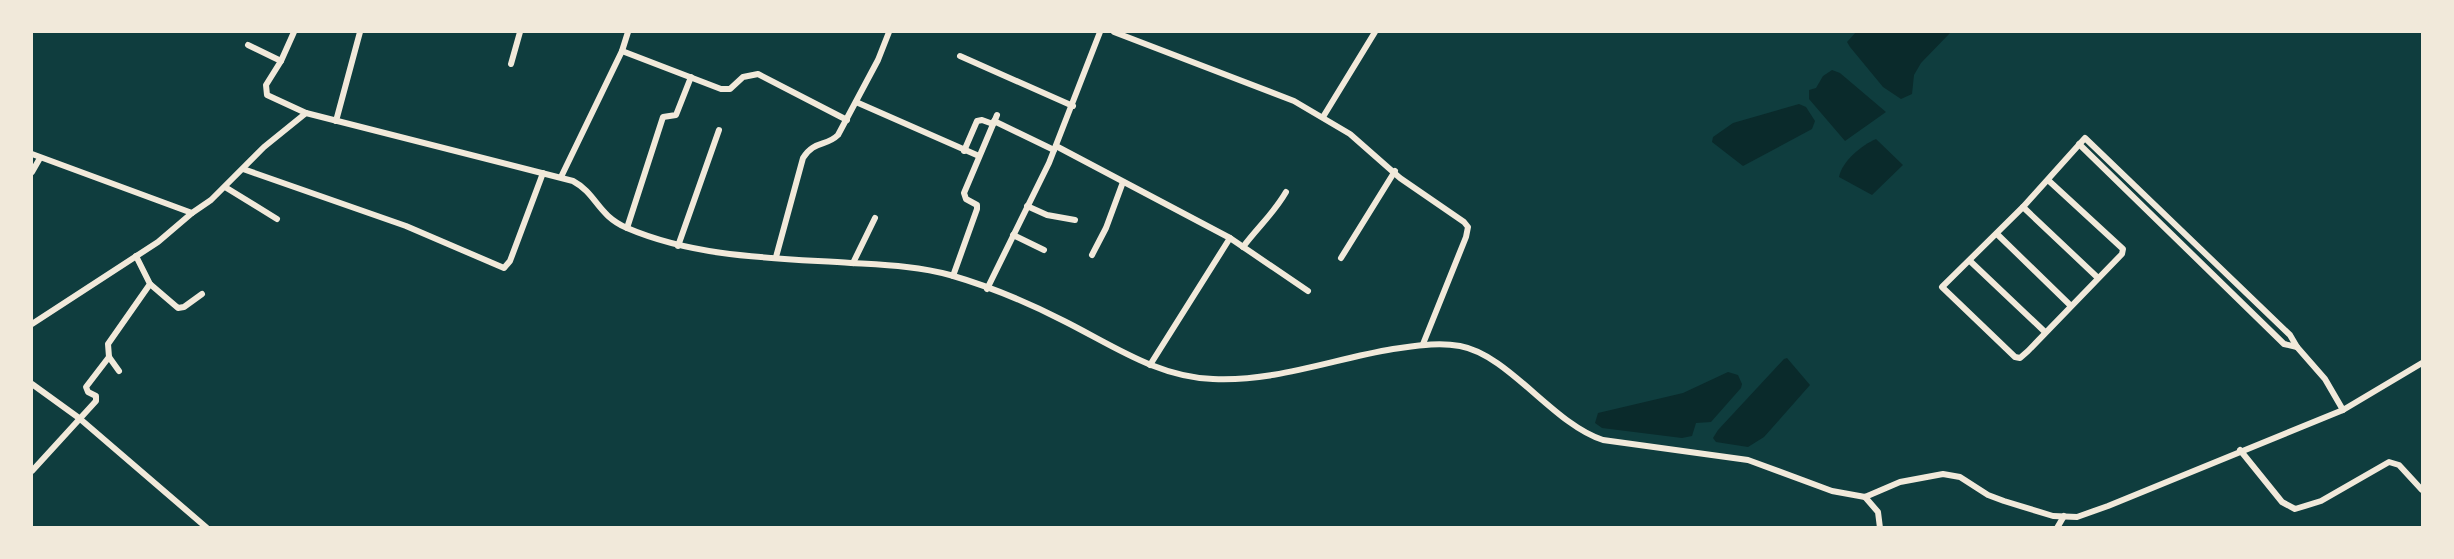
<svg xmlns="http://www.w3.org/2000/svg" width="2454" height="559" font-family="'Source Sans 3',sans-serif">
  <style>
    .water { fill: #0a2a2b }
    .lines { fill: none; stroke-linecap: round; stroke-linejoin: round }
    .minor { stroke: #f1e9da; stroke-width: 6 }
  </style>
  <rect width="100%" height="100%" fill="#0f3d3e"/>
  <g class="water">
    <polygon points="1856,32 1951,32 1921,63 1914,75 1912,94 1901,99 1883,87 1850,47 1847,42"/>
    <polygon points="1832,70 1840,73 1886,112 1845,141 1809,99 1809,90 1816,88 1823,76"/>
    <polygon points="1799,104 1806,107 1815,121 1812,129 1743,166 1712,142 1713,137 1733,123"/>
    <path d="M1876 139 1903 165 1872 195 1839 177C1842 161 1862 145 1876 139Z"/>
    <polygon points="1787,358 1810,385 1764,437 1748,447 1716,442 1713,438 1718,430 1784,359"/>
    <polygon points="1728,372 1738,375 1742,384 1741,388 1711,422 1696,423 1692,436 1682,438 1602,428 1595,423 1598,413 1683,393"/>
  </g>
  <g class="lines">
    <g class="minor">
      <polyline points="1114,32 1294,101 1350,134 1400,178 1464,222 1468,227 1466,237 1423,344"/>
      <polyline points="248,45 281,61 266,85 267,95 306,113"/>
      <polyline points="622,51 721,89 730,89 743,77 758,74 847,120"/>
      <polyline points="960,56 1073,106"/>
      <polyline points="281,61 294,32"/>
      <polyline points="511,64 520,32"/>
      <polyline points="856,102 979,156"/>
      <polyline points="1323,117 1375,32"/>
      <polyline points="336,121 360,32"/>
      <polyline points="994,121 1054,150"/>
      <polyline points="2079,144 2284,344 2297,347"/>
      <polyline points="1056,146 1230,238 1308,291"/>
      <polyline points="964,151 977,121 982,120 993,124"/>
      <path d="M32 154 192 213 211 200 264 147 306 113 573 181C597 194 597 215 627 228 697 258 776 258 851 263 885 265 918 266 950 275 988 286 1029 303 1064 321 1112 345 1157 377 1213 379 1275 382 1333 359 1393 349 1416 346 1437 342 1460 346 1509 355 1553 424 1603 440L1748 460 1832 491 1865 497 1900 482 1943 474 1960 477 1988 495 2004 501 2053 516 2077 517 2108 506 2343 410 2422 363"/>
      <polyline points="243,169 406,226 504,268 510,261 543,173"/>
      <polyline points="32,172 40,158"/>
      <polyline points="561,177 622,51 628,32"/>
      <polyline points="2048,180 2123,249 2122,254 2028,351 2020,358 2015,357 1942,287 2023,207 2085,138 2290,335 2297,347 2325,379 2343,410"/>
      <polyline points="225,187 277,219"/>
      <polyline points="1027,206 1047,215 1075,220"/>
      <polyline points="2023,207 2097,277"/>
      <polyline points="627,228 663,117 676,115 691,77"/>
      <polyline points="1997,234 2070,305"/>
      <polyline points="1013,235 1044,250"/>
      <polyline points="678,246 719,130"/>
      <path d="M1243 247C1258 227 1274 213 1286 192"/>
      <polyline points="1092,255 1106,228 1123,182"/>
      <path d="M776 257 803 158C814 140 826 147 838 135L878 60 889 32"/>
      <polyline points="1341,258 1395,171"/>
      <polyline points="1970,261 2045,332"/>
      <polyline points="853,263 875,218"/>
      <polyline points="953,276 977,209 977,205 966,199 964,193 997,115"/>
      <polyline points="150,284 178,308 184,307 202,294"/>
      <polyline points="987,289 1049,163 1100,32"/>
      <polyline points="32,324 158,242 192,213"/>
      <polyline points="1150,365 1230,238"/>
      <polyline points="119,371 109,357 108,344 150,284 136,256"/>
      <polyline points="32,384 79,418 207,528"/>
      <polyline points="2240,450 2282,502 2295,509 2321,501 2389,462 2399,465 2422,490"/>
      <polyline points="32,471 96,401 96,396 88,392 86,387 109,357"/>
      <polyline points="1865,497 1878,512 1880,528"/>
      <polyline points="2057,528 2064,516"/>
    </g>
  </g>
  <rect width="2454" height="559" fill="none" stroke="#f1e9da" stroke-width="66"/>
</svg>
